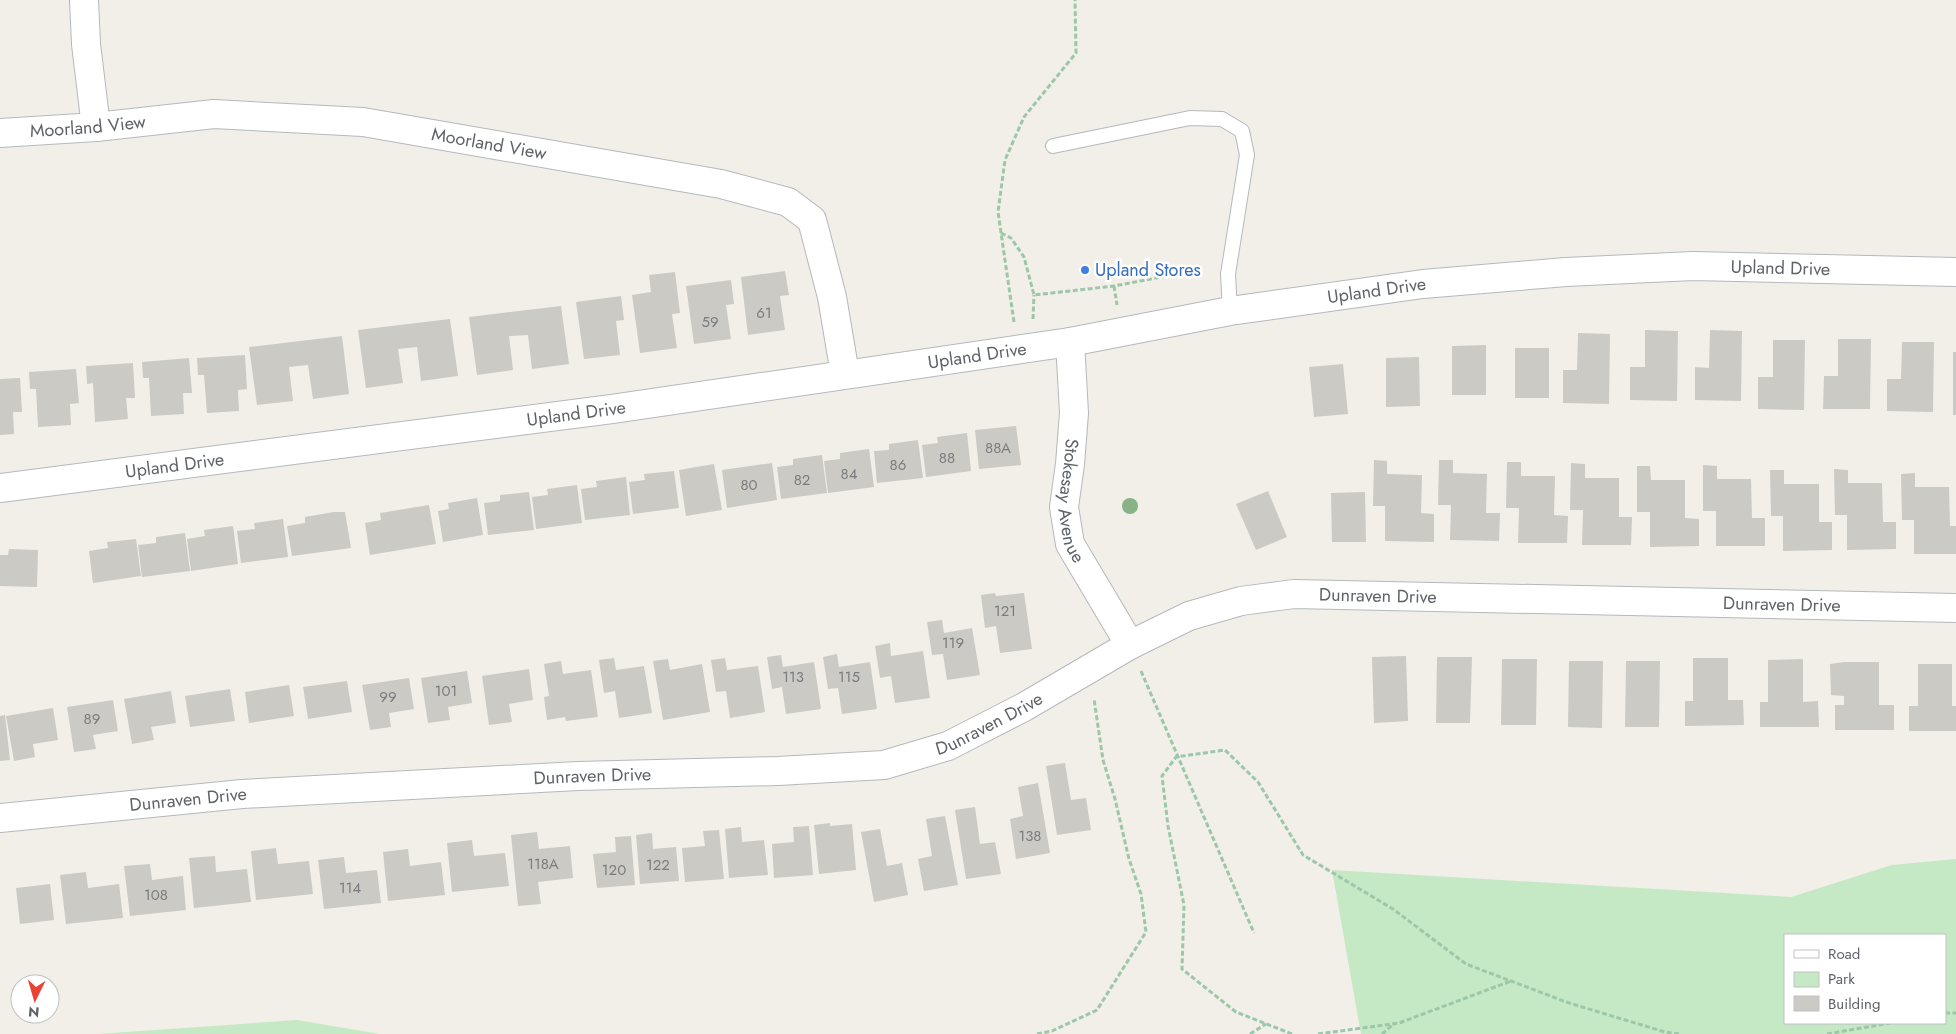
<svg xmlns="http://www.w3.org/2000/svg" width="1956" height="1034" font-family="Jost,sans-serif">
  <style>
    .green { fill: #c5e8c5; fill-rule: evenodd }
    .building { fill: #cccac5 }
    .lines { fill: none; stroke-linecap: round; stroke-linejoin: round }
    .service-casing { stroke: #b5b8bc; stroke-width: 16 }
    .minor-casing { stroke: #b5b8bc; stroke-width: 30 }
    .path { stroke: #9cc7a9; stroke-width: 3; stroke-dasharray: 5 2.5; stroke-linecap: butt }
    .service { stroke: #fff; stroke-width: 14 }
    .minor { stroke: #fff; stroke-width: 28 }
    .tree { fill: #89b387 }
    .shop-dot { fill: #3f7fe0; stroke: #fff; stroke-width: 2 }
    .labels { text-anchor: middle; dominant-baseline: central; stroke-width: 5; stroke-linejoin: round; paint-order: stroke }
    .number-label { font-size: 15px; fill: #7a7d7f }
    .street-label { font-size: 18px; fill: #5f6368; stroke: #fff }
    .shop-label { font-size: 18px; fill: #366cbe; stroke: #fff; text-anchor: start }
  </style>
  <rect width="100%" height="100%" fill="#f1efe8"/>
  <g class="green">
    <path d="M1956 859V1034H1361L1332 870 1791 897 1892 865ZM1785 935H1945V1023H1785Z"/>
    <polygon points="297,1020 380,1034 98,1034"/>
  </g>
  <g class="building">
    <polygon points="785,271 789,295 780,296 785,330 748,335 741,277"/>
    <polygon points="675,272 680,313 672,314 677,348 640,353 632,295 651,292 649,275"/>
    <polygon points="731,280 734,304 726,305 731,339 694,344 686,286"/>
    <polygon points="621,296 624,320 616,321 620,355 584,359 576,302"/>
    <polygon points="561,306 569,364 532,369 528,335 509,336 513,370 477,375 469,317"/>
    <polygon points="450,319 458,376 421,381 417,347 398,349 403,383 366,388 358,330"/>
    <polygon points="1645,330 1678,331 1677,401 1630,400 1630,367 1645,367"/>
    <polygon points="1710,330 1742,331 1741,401 1695,400 1695,367 1709,368"/>
    <polygon points="1578,333 1610,334 1609,404 1563,403 1563,370 1577,370"/>
    <polygon points="342,336 349,394 313,399 308,365 289,367 293,401 257,405 249,347"/>
    <polygon points="1838,339 1871,339 1870,409 1823,409 1824,376 1838,376"/>
    <polygon points="1773,340 1805,340 1804,410 1758,409 1758,377 1773,377"/>
    <polygon points="1902,342 1934,342 1933,412 1887,411 1887,379 1901,379"/>
    <polygon points="1486,345 1486,395 1452,395 1452,346"/>
    <rect x="1515" y="348" width="34" height="50"/>
    <rect x="1953" y="352" width="3" height="63"/>
    <polygon points="245,355 247,389 238,390 239,411 207,413 204,375 198,375 197,358"/>
    <polygon points="1419,357 1420,406 1386,407 1386,358"/>
    <polygon points="189,358 192,393 183,393 184,414 151,416 149,378 143,378 142,362"/>
    <polygon points="133,363 135,398 126,398 128,419 95,422 93,383 87,384 86,366"/>
    <polygon points="1343,364 1348,414 1314,417 1309,367"/>
    <polygon points="76,369 79,403 70,404 71,425 38,427 36,389 30,389 29,372"/>
    <polygon points="20,378 22,412 13,412 14,434 0,435 0,379"/>
    <polygon points="1016,426 1021,465 979,469 975,430"/>
    <polygon points="967,433 971,471 926,477 922,445 938,443 937,437"/>
    <polygon points="918,440 923,478 877,483 874,451 889,450 889,444"/>
    <polygon points="869,449 874,487 828,493 824,461 840,459 840,453"/>
    <polygon points="822,455 827,493 781,499 777,467 793,465 793,459"/>
    <polygon points="1374,460 1387,461 1387,474 1422,475 1421,513 1434,514 1434,542 1385,541 1385,506 1373,506"/>
    <polygon points="1439,460 1453,460 1453,473 1487,474 1486,513 1500,513 1499,541 1450,540 1451,505 1438,505"/>
    <polygon points="1507,462 1521,462 1521,476 1555,476 1554,515 1568,516 1567,543 1518,543 1519,508 1506,508"/>
    <polygon points="772,463 777,500 727,508 722,470"/>
    <polygon points="1571,463 1585,464 1585,478 1619,478 1619,517 1632,517 1631,545 1582,545 1583,510 1570,510"/>
    <polygon points="714,464 722,510 686,516 679,470"/>
    <polygon points="1703,465 1717,466 1717,479 1751,479 1752,518 1765,518 1765,546 1716,546 1716,511 1703,511"/>
    <polygon points="1637,466 1650,466 1651,480 1685,480 1685,518 1699,519 1699,546 1650,547 1650,512 1637,512"/>
    <polygon points="1834,469 1848,470 1848,483 1882,483 1883,522 1896,522 1896,549 1847,550 1847,515 1835,515"/>
    <polygon points="1770,470 1784,470 1784,484 1819,484 1819,522 1832,522 1832,550 1783,551 1783,516 1771,516"/>
    <polygon points="674,471 679,508 633,514 629,482 645,480 644,474"/>
    <polygon points="1915,473 1915,487 1949,487 1950,526 1956,526 1956,554 1914,554 1914,520 1902,520 1901,474"/>
    <polygon points="626,477 630,515 585,520 581,489 597,487 596,481"/>
    <polygon points="577,485 582,523 536,529 532,497 548,495 547,489"/>
    <polygon points="1268,491 1287,537 1256,550 1236,504"/>
    <polygon points="529,492 534,530 488,535 484,503 500,501 500,495"/>
    <polygon points="1365,492 1366,542 1332,542 1331,493"/>
    <polygon points="477,498 483,535 443,542 438,511 449,509 448,503"/>
    <polygon points="429,505 436,544 370,555 365,523 381,520 380,513"/>
    <polygon points="334,512 345,512 351,548 292,556 287,526 305,523 305,517"/>
    <polygon points="283,519 288,557 241,563 237,531 255,529 254,523"/>
    <polygon points="233,526 238,564 191,571 187,539 205,536 204,530"/>
    <polygon points="185,533 190,571 142,577 138,545 156,543 156,537"/>
    <polygon points="136,539 141,576 93,583 89,551 108,548 107,542"/>
    <polygon points="9,549 38,550 37,587 0,586 0,555 8,555"/>
    <polygon points="995,593 996,596 1024,593 1032,649 1000,653 996,626 985,628 981,595"/>
    <polygon points="942,620 944,633 972,628 980,675 947,680 943,654 932,655 927,622"/>
    <polygon points="890,643 891,656 923,651 930,698 895,703 891,676 880,678 875,646"/>
    <polygon points="837,654 839,667 870,662 877,709 842,714 838,688 828,689 823,657"/>
    <polygon points="781,655 783,667 814,662 821,709 786,714 782,687 772,689 767,657"/>
    <polygon points="1406,656 1408,721 1374,723 1372,657"/>
    <polygon points="1437,657 1472,657 1470,723 1436,723"/>
    <polygon points="614,658 616,670 644,666 652,713 619,718 615,691 604,693 599,660"/>
    <polygon points="725,658 727,670 758,666 765,712 730,718 726,691 716,692 711,660"/>
    <polygon points="1693,658 1728,658 1728,700 1743,700 1744,725 1685,726 1685,701 1693,701"/>
    <polygon points="668,659 670,670 702,664 710,712 663,720 653,661"/>
    <polygon points="1502,659 1537,659 1536,725 1501,725"/>
    <polygon points="1803,659 1803,702 1818,701 1819,727 1760,727 1760,702 1768,702 1768,660"/>
    <polygon points="561,661 563,674 591,670 598,717 566,721 565,717 547,720 544,697 549,696 544,664"/>
    <polygon points="1569,661 1603,661 1602,728 1568,727"/>
    <polygon points="1626,661 1660,661 1659,727 1625,727"/>
    <polygon points="1844,662 1879,662 1879,705 1894,705 1894,730 1835,730 1835,705 1844,705 1844,696 1831,695 1830,664"/>
    <polygon points="1918,664 1952,664 1952,706 1956,706 1956,731 1909,731 1909,706 1918,706"/>
    <polygon points="529,669 533,700 509,704 512,722 489,725 482,676"/>
    <polygon points="467,671 472,703 448,707 450,720 428,723 421,678"/>
    <polygon points="409,678 414,709 389,713 391,727 370,730 362,685"/>
    <polygon points="347,681 352,712 308,719 303,687"/>
    <polygon points="289,685 294,716 249,723 245,692"/>
    <polygon points="230,689 235,721 190,727 185,696"/>
    <polygon points="171,691 176,723 151,727 154,740 132,744 124,699"/>
    <polygon points="113,700 118,731 93,735 96,749 74,752 67,707"/>
    <polygon points="53,708 58,740 33,744 35,757 14,761 6,716"/>
    <polygon points="5,715 10,760 0,761 0,716"/>
    <polygon points="1065,763 1071,800 1086,798 1091,830 1057,835 1046,766"/>
    <polygon points="1038,783 1050,853 1016,859 1010,819 1023,816 1018,787"/>
    <polygon points="975,807 980,844 995,842 1001,874 966,879 955,810"/>
    <polygon points="945,816 958,885 924,891 918,859 932,856 926,819"/>
    <polygon points="830,823 830,826 852,824 856,870 819,874 814,825"/>
    <polygon points="809,826 813,875 774,878 772,844 794,842 793,827"/>
    <polygon points="741,827 742,842 764,840 768,875 729,878 725,829"/>
    <polygon points="880,829 887,866 902,863 908,895 874,902 861,832"/>
    <polygon points="719,830 724,879 685,882 682,848 705,846 703,831"/>
    <polygon points="537,832 539,849 570,846 573,878 538,882 541,904 518,906 511,835"/>
    <polygon points="652,833 653,849 676,847 679,881 640,884 636,835"/>
    <polygon points="631,836 635,885 597,888 593,854 616,852 615,837"/>
    <polygon points="472,840 474,856 505,853 509,886 452,892 447,843"/>
    <polygon points="276,848 278,864 309,861 313,894 256,900 251,851"/>
    <polygon points="408,849 410,866 441,862 445,895 388,901 383,852"/>
    <polygon points="215,856 216,872 247,869 251,902 194,908 189,858"/>
    <polygon points="344,857 346,873 377,870 381,903 324,909 318,860"/>
    <polygon points="150,864 152,880 183,876 186,910 130,916 124,866"/>
    <polygon points="86,872 88,888 119,884 123,918 66,924 60,875"/>
    <polygon points="50,884 54,920 20,924 16,888"/>
  </g>
  <g class="lines">
    <defs>
      <polyline id="service" points="1053,146 1190,118 1222,119 1242,131 1247,155 1228,274 1230,311"/>
      <g id="minor">
        <polyline points="84,0 86,44 96,127"/>
        <path id="s1" d="M0 133 96 127 214 114 363 122 721 184 788 202 812 220 832 297 845 374"/>
        <path id="s2" d="M1070 342 1074 413 1070 464 1064 507 1070 544 1130 645"/>
        <path id="s3" d="M0 488 612 409 1070 342 1230 311 1423 284 1566 272 1693 266 1956 272"/>
        <path id="s4" d="M0 818 242 794 578 776 778 771 884 765 948 746 1024 707 1130 645 1189 616 1241 601 1294 594 1956 608"/>
      </g>
    </defs>
    <use href="#service" class="service-casing"/>
    <use href="#minor" class="minor-casing"/>
    <g class="path">
      <polyline points="1001,233 1011,238 1024,257 1034,295 1114,286 1198,270"/>
      <polyline points="1114,286 1117,305"/>
      <polyline points="1033,319 1034,295"/>
      <polyline points="1014,322 998,212 1005,160 1024,117 1076,53 1075,0"/>
      <polyline points="1141,671 1254,933"/>
      <polyline points="1945,1013 1956,1013"/>
      <polyline points="1037,1034 1052,1031 1097,1010 1146,932 1141,894 1129,859 1115,799 1103,760 1094,699"/>
      <polyline points="1250,1034 1266,1024"/>
      <polyline points="1292,1034 1236,1012 1182,969 1184,905 1168,826 1162,776 1176,757 1225,750 1258,782 1303,855 1393,909 1466,964 1569,1003 1665,1032 1680,1034"/>
      <polyline points="1318,1034 1399,1023 1511,981"/>
      <polyline points="1382,1034 1395,1023"/>
      <polyline points="1827,1034 1890,1023"/>
    </g>
    <use href="#service" class="service"/>
    <use href="#minor" class="minor"/>
  </g>
  <circle class="tree" cx="1130" cy="506" r="8"/>
  <circle class="shop-dot" cx="1085" cy="270" r="5"/>
  <g class="labels">
    <g class="number-label">
      <text x="764" y="313">61</text>
      <text x="710" y="322">59</text>
      <text x="998" y="448">88A</text>
      <text x="947" y="458">88</text>
      <text x="898" y="465">86</text>
      <text x="849" y="474">84</text>
      <text x="802" y="480">82</text>
      <text x="749" y="485">80</text>
      <text x="1005" y="611">121</text>
      <text x="953" y="643">119</text>
      <text x="793" y="677">113</text>
      <text x="849" y="677">115</text>
      <text x="446" y="691">101</text>
      <text x="388" y="697">99</text>
      <text x="92" y="719">89</text>
      <text x="1030" y="836">138</text>
      <text x="543" y="864">118A</text>
      <text x="658" y="865">122</text>
      <text x="614" y="870">120</text>
      <text x="350" y="888">114</text>
      <text x="156" y="895">108</text>
    </g>
    <g class="street-label">
      <text stroke="none"><textPath href="#s1" startOffset="88">Moorland View</textPath></text>
      <text stroke="none"><textPath href="#s1" startOffset="492">Moorland View</textPath></text>
      <text stroke="none"><textPath href="#s3" startOffset="1796">Upland Drive</textPath></text>
      <text stroke="none"><textPath href="#s3" startOffset="1391">Upland Drive</textPath></text>
      <text stroke="none"><textPath href="#s3" startOffset="986">Upland Drive</textPath></text>
      <text stroke="none"><textPath href="#s3" startOffset="581">Upland Drive</textPath></text>
      <text stroke="none"><textPath href="#s3" startOffset="176">Upland Drive</textPath></text>
      <text stroke="none"><textPath href="#s2" startOffset="160">Stokesay Avenue</textPath></text>
      <text stroke="none"><textPath href="#s4" startOffset="1418">Dunraven Drive</textPath></text>
      <text stroke="none"><textPath href="#s4" startOffset="1822">Dunraven Drive</textPath></text>
      <text stroke="none"><textPath href="#s4" startOffset="999">Dunraven Drive</textPath></text>
      <text stroke="none"><textPath href="#s4" startOffset="594">Dunraven Drive</textPath></text>
      <text stroke="none"><textPath href="#s4" startOffset="189">Dunraven Drive</textPath></text>
    </g>
    <g class="shop-label">
      <text x="1095" y="270">Upland Stores</text>
    </g>
  </g>
  <rect x="1784" y="934" width="162" height="90" fill="#ffffff" stroke="#bfc1c3"/>
  <rect x="1794" y="950" width="25" height="8" fill="#ffffff" stroke="#bfc1c3"/>
  <text x="1828" y="959" font-size="15" fill="#5f6368">Road</text>
  <rect x="1794" y="972" width="25" height="15" fill="#c5e8c5" stroke="#bfc1c3"/>
  <text x="1828" y="984" font-size="15" fill="#5f6368">Park</text>
  <rect x="1794" y="996" width="25" height="15" fill="#cccac5" stroke="#bfc1c3"/>
  <text x="1828" y="1009" font-size="15" fill="#5f6368">Building</text>
  <g transform="translate(35 999) rotate(185)"><circle r="24" fill="#ffffff" stroke="#bfc1c3"/>
  <path d="M0-4L9 19L0 12L-9 19Z" fill="#ea4335"/>
  <text y="-8" font-size="14" font-weight="bold" text-anchor="middle" fill="#5f6368">N</text>
  </g>
</svg>
